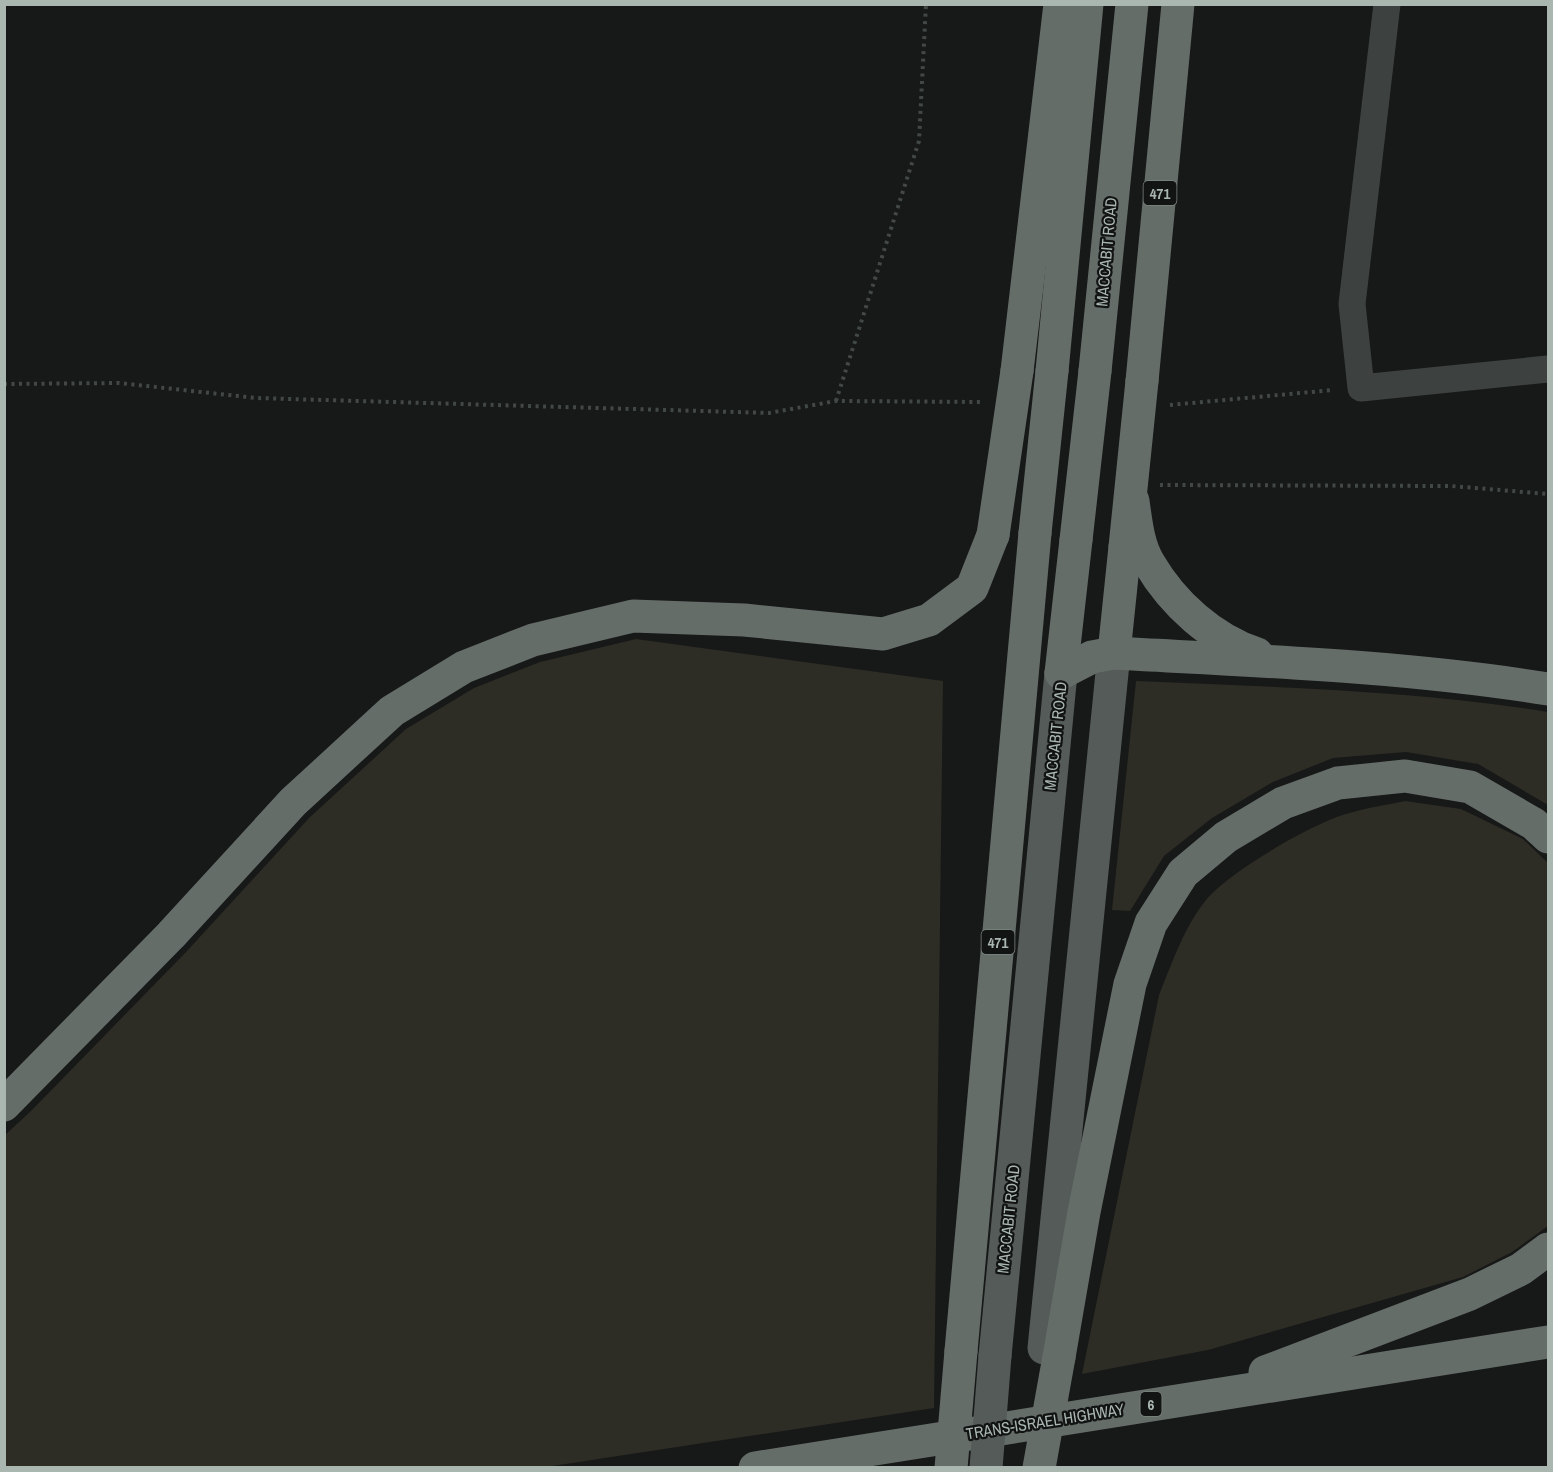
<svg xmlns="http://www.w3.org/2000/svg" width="1553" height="1472" font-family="'Archivo Narrow',sans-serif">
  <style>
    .green { fill: #2d2c25 }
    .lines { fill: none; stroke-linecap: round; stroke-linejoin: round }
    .path { stroke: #424945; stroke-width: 4; stroke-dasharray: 3 4.5; stroke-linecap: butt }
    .minor { stroke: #3d4240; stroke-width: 27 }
    .primary { stroke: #545b58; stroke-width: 33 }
    .motorway { stroke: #656d69; stroke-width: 33 }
    .primary-bridge { stroke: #545b58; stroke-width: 33 }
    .motorway-bridge { stroke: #656d69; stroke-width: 33 }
    .labels { text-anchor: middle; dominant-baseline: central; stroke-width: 4.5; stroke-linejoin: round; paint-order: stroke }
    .shield { fill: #121313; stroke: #7c8681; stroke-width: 1.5 }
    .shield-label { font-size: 15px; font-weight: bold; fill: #aab7b0 }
    .street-label { font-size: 16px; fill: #aab7b0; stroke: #121313 }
  </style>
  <rect width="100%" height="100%" fill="#171818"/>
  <g class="green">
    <polygon points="636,639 943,681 934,1408 546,1467 5,1467 5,1135 31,1111 187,951 309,818 406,729 474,688 540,662"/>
    <path d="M1136 681C1273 687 1413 690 1548 712V805L1478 764 1406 752 1333 758 1273 782 1212 818 1164 856 1130 911 1112 910Z"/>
    <path d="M1405 801 1461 809 1523 839 1548 863V1226L1512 1252 1463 1277 1208 1350 1082 1374 1159 995C1172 963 1184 927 1206 900 1229 872 1311 824 1346 814 1365 808 1386 805 1405 801Z"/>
  </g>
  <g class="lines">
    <g class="path">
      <polyline points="4,384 119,383 256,398 769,413 836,401 983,402"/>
      <polyline points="836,401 919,141 926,4"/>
      <polyline points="1170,405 1333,390"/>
      <polyline points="1160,485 1451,486 1548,494"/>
    </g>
    <polyline class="minor" points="1387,4 1352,304 1361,388 1548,369"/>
    <g class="primary">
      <polyline points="1044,1348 1114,653"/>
      <polyline points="995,1356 1061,673"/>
    </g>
    <g class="motorway">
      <polyline points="1017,371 1060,4"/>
      <polyline points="1052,371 1087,4"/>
      <polyline points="1095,371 1132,4"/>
      <polyline points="1142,381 1178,4"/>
      <path d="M1133 501C1136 522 1138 545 1149 563 1173 604 1212 639 1257 654"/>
      <polyline points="1114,653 1125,547"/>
      <path d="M1061 673 1092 657 1114 653C1258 661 1405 666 1548 689"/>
      <polyline points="1061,673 1076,540"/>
      <polyline points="4,1105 171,935 293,802 392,711 464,667 533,640 633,616 744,620 883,634 929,620 972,588 993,535"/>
      <polyline points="961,1351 1035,533"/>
      <polyline points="1059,1357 1084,1212 1130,984 1151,923 1183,873 1226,837 1283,803 1338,783 1405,776 1470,787 1534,824 1548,837"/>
      <polyline points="1265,1372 1470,1294 1521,1269 1548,1249"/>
      <polyline points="755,1468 1548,1342"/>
    </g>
    <polyline class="primary-bridge" points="986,1468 995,1356"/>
    <g class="motorway-bridge">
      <polyline points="1035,533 1052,371"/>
      <polyline points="993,535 1017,371"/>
      <polyline points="1076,540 1095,371"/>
      <polyline points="1125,547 1142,381"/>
      <polyline points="951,1468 961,1351"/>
      <polyline points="1039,1468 1059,1357"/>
    </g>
  </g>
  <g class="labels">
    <g class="shield">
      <rect x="1143.5" y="181" width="33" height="24" rx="4.5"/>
      <rect x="981.5" y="930" width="33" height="24" rx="4.5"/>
      <rect x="1140.5" y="1392" width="21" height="24" rx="4.5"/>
    </g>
    <g class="shield-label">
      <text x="1160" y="193">471</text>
      <text x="998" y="942">471</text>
      <text x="1151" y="1404">6</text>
    </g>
    <g class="street-label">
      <text transform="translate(1106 252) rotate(-85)">MACCABIT ROAD</text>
      <text transform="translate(1055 736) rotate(-84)">MACCABIT ROAD</text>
      <text transform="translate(1008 1219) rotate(-84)">MACCABIT ROAD</text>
      <text transform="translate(1045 1421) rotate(-9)">TRANS-ISRAEL HIGHWAY</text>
    </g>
  </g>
  <rect width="1553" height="1472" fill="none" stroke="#aab7b0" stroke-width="12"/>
</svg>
